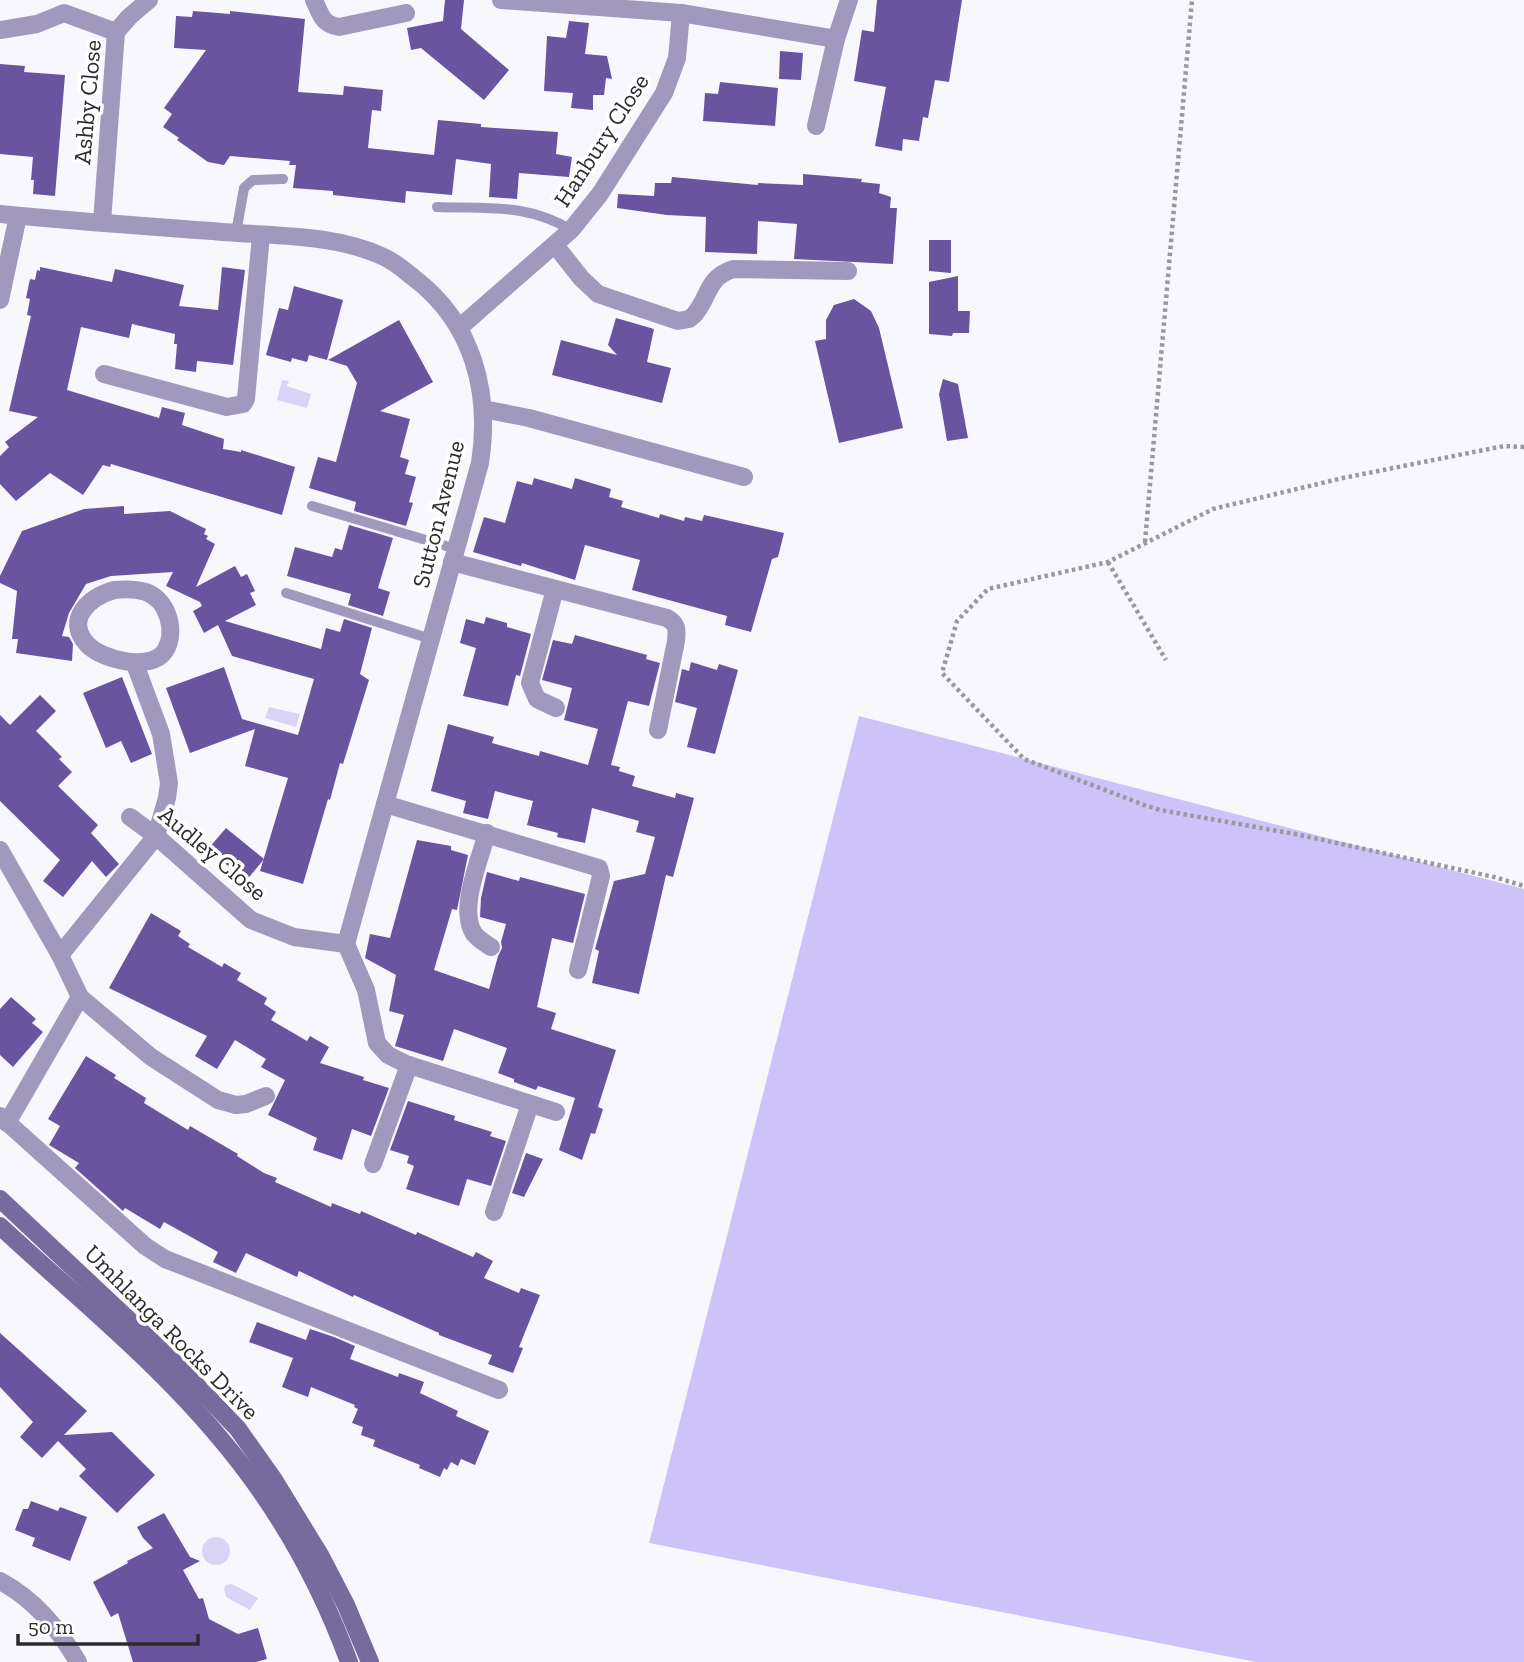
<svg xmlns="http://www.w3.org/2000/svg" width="1524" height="1662" font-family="'Zilla Slab',serif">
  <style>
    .green { fill: #cec3f8 }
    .water { fill: #dad3f5 }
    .building { fill: #69549f }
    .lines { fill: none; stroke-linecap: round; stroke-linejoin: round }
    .path { stroke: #99989e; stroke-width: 4.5; stroke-dasharray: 3.5 3.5; stroke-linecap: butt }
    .service { stroke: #a099bd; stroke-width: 10 }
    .minor { stroke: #a099bd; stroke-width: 18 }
    .secondary { stroke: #776b9e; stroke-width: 18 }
    .labels { text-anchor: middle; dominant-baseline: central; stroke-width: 7; stroke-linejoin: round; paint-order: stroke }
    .street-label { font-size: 24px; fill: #2b2b2f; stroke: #fff }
  </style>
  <rect width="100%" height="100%" fill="#f8f7fe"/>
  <polygon class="green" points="859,716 1524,889 1524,1662 1256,1662 649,1543"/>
  <g class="water">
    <polygon points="282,380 289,381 287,386 311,394 307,408 277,400"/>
    <polygon points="269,707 300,714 296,727 265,718"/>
    <circle cx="216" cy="1551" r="14"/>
    <polygon points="232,1584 258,1598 250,1610 226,1597 224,1589 226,1585"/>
  </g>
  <g class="building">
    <polygon points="445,0 464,0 461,29 509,70 484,100 421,48 411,50 407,28 443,21"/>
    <polygon points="877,0 962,0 949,82 935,80 928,118 923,117 919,141 903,139 902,151 875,146 886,87 854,81 862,30 874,32"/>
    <polygon points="193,11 230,14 230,11 305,19 298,92 343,95 344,86 383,90 381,111 372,110 368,148 434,155 438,120 481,124 481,127 558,132 556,154 572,157 569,177 519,173 517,199 489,197 491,164 456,159 452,195 406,191 405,203 333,195 333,191 293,188 296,165 289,165 290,161 230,156 224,165 208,162 177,140 179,138 163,127 172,114 164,108 206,50 174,48 176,16 192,17"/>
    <polygon points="569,21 589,23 585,54 607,56 612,79 606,78 604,95 593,95 593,110 571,108 573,93 544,91 547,36 566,38"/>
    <polygon points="780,51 803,53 801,80 779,79"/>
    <polygon points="0,64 25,66 24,72 65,75 55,196 33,194 34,180 31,180 33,157 0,154"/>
    <polygon points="720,82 778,88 775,126 703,121 705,93 718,94"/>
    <polygon points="803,174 862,179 861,182 880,184 879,193 891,197 890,208 897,208 893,264 794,259 797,224 758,221 757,254 705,252 706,217 667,215 617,208 618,194 654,196 655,183 671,183 672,177 758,185 758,183 803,185"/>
    <polygon points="929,240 951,240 951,273 929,271"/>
    <polygon points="40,267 112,282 115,269 184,285 179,306 218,310 222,267 245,270 233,365 197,361 196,372 175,369 177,344 174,344 175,334 132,324 129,338 81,327 67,390 159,418 162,407 185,413 182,425 224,439 223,449 241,452 241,450 295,467 282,515 111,464 110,467 103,465 83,495 50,473 16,501 0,484 0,456 9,447 5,442 38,417 9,411 31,316 27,315 30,299 26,298 30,279 35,280 37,270 40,271"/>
    <polygon points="958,276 958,311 970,311 969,333 953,333 952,336 929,334 929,282"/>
    <polygon points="294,286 343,300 327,360 309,355 307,362 292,358 291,362 266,355 279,308 288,310"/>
    <polygon points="854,299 871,311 879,328 903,428 839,443 815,341 826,339 826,320 834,305"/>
    <polygon points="616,318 654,329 647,362 671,368 662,403 552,375 561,340 617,355 608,345"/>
    <polygon points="399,320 433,382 380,411 410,419 400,457 409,460 405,474 416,477 409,502 413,503 406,526 354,511 356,502 309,488 318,457 336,462 357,383 347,366 328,360"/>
    <polygon points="943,379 958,384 968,438 947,441 939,394"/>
    <polygon points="534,478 572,489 575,478 611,489 609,497 623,501 621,507 659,518 660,514 684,521 685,517 702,521 704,515 784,533 778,557 772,559 751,632 725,625 727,616 632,590 640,560 585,545 575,580 522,563 521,566 473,552 484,517 505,523 517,481 532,485"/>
    <polygon points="124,506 124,514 170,511 206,529 204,534 208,536 206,539 215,544 196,587 235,566 241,577 247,574 255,591 250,593 256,605 225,621 321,649 326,628 340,632 344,619 372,628 360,674 369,680 343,764 340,763 330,800 328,799 303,884 260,871 288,778 245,766 255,729 190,753 166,688 224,667 242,719 298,735 314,679 232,656 218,625 204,633 193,611 202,606 200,602 166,586 173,572 111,576 86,584 69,613 62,636 69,637 73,644 72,661 16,653 18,639 12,639 17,591 0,583 0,576 22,531 84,509"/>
    <polygon points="349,525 393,538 378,588 390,592 383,616 348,605 351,594 287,576 295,547 332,557 335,548 342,550"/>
    <polygon points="486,617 507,623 507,627 531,634 520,676 516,675 508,706 463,696 476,648 460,643 466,619 484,624"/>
    <polygon points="575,635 647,655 646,659 660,663 649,706 628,701 611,765 620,767 619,771 635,776 632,786 675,798 676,793 694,798 673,877 666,875 639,994 592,983 599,951 595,949 614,881 645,874 655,837 636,832 639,821 592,808 585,843 557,837 558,833 527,825 533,801 495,791 488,819 463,813 466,801 431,791 448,724 494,737 492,743 539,756 540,751 588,765 598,729 564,720 572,688 542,680 553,640 572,644"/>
    <polygon points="691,662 717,670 719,664 738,670 715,754 687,747 697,708 675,702 682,669 689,671"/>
    <polygon points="122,677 152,754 131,763 121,741 106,748 83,693"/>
    <polygon points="40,695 56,711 36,731 62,757 59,759 72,772 58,786 98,825 91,833 119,864 106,877 92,861 63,897 43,881 60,860 0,801 0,715 10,725"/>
    <polygon points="226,828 264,859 246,881 208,849"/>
    <polygon points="417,840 451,846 451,850 468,855 457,910 452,909 434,970 489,989 498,956 502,948 501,942 506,924 480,917 481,898 487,872 519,881 520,877 585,894 573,943 552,938 537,1007 556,1013 551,1029 616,1050 598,1107 603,1109 595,1134 591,1133 582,1160 559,1150 575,1098 538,1086 536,1090 514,1082 514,1079 498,1073 507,1048 454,1029 443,1061 395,1046 404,1015 389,1011 396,975 365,958 370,934 390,938"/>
    <polygon points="151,913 181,931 178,936 190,944 188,947 222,967 224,963 241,973 237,980 267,998 264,1004 276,1012 271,1020 307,1041 310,1036 329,1047 320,1063 364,1077 363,1080 389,1088 371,1136 352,1129 342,1160 313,1150 317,1138 268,1115 285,1080 261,1067 266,1059 235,1040 217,1069 195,1056 207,1036 109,988"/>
    <polygon points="11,997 36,1019 32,1023 43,1032 13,1067 0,1055 0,1009"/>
    <polygon points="86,1056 116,1075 114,1078 146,1098 144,1103 188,1130 190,1126 238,1154 237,1156 264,1173 277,1178 275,1182 331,1207 332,1203 360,1214 361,1211 416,1235 417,1232 473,1257 476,1252 493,1261 484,1278 519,1293 521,1288 540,1295 519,1347 523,1348 513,1373 488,1364 492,1355 439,1335 439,1333 354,1295 353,1297 299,1271 297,1277 246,1253 236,1273 213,1262 218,1252 164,1222 160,1229 125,1208 123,1211 75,1168 79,1163 49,1145 60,1126 48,1119"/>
    <polygon points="408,1101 455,1116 454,1120 492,1132 490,1136 506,1141 491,1186 467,1179 459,1206 406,1189 414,1166 407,1163 409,1156 390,1150"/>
    <polygon points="526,1153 543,1159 524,1197 512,1193"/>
    <polygon points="257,1322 306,1340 310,1329 334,1337 355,1346 350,1359 398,1377 399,1373 424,1382 420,1393 458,1411 456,1416 489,1431 475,1465 461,1459 458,1466 451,1462 447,1470 444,1468 440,1477 419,1468 420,1465 373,1446 375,1440 361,1435 363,1427 352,1423 358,1409 354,1407 355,1405 311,1387 308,1397 282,1387 293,1358 249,1342"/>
    <polygon points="0,1333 87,1411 64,1435 112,1432 155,1475 117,1513 79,1476 86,1469 58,1441 42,1458 20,1437 33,1422 0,1387"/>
    <polygon points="31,1501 58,1511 60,1507 87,1517 70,1561 32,1546 35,1538 15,1530 23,1509 28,1509"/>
    <polygon points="164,1513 190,1557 200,1561 183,1570 199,1599 203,1598 209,1619 238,1634 258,1628 267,1659 256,1662 133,1662 118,1613 111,1617 93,1582 128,1563 127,1561 153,1548 143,1538 137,1527"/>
  </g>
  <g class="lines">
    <g class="path">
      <polyline points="1524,447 1504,446 1343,478 1213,509 1108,562 988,589 957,621 942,673 1024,759 1144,805 1160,810 1295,834 1494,877 1524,886"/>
      <polyline points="1145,542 1192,0"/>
      <polyline points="1108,562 1166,660"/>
    </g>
    <g class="service">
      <path d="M437 207C487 209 527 203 571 230"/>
      <polyline points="236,233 244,188 253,180 283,179"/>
      <polyline points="312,506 456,549"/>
      <polyline points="286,593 431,639"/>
    </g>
    <g class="minor">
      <path d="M314 0C321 15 322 24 339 27L406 13"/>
      <polyline points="501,0 681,13 836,39"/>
      <polyline points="0,30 37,24 64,13 116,32"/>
      <polyline points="816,126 836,39 849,0"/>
      <path d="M0 214C79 222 159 227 238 233 285 236 340 236 384 257 395 262 405 271 414 278 473 323 491 392 480 463L346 944"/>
      <polyline points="102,222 116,32 129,17 149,0"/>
      <path d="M555 245 581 278 598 294 678 321 689 319 694 315C710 297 706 278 733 269L848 271"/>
      <polyline points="0,300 18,216"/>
      <polyline points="459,328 571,230 600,194 664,93 677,58 681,13"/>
      <polyline points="104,374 227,407 243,404 246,399 261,235"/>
      <polyline points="483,409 529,418 744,477"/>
      <path d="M452 562 667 618C678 624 677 630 676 641L658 730"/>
      <polyline points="555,589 530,683 537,699 556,708"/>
      <path d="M114 590C124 589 136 589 146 592 168 600 177 632 165 651 151 672 101 660 87 644 64 619 90 597 114 590Z"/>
      <polyline points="385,804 599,868 601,876 578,970"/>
      <polyline points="130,817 156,836 251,920 294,937 346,944"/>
      <path d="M487 833C480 859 459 907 473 932 477 939 485 943 491 947"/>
      <polyline points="0,850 60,955 80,997 151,1057 218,1100 236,1105 246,1104 266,1096"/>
      <polyline points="346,944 366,990 377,1043 388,1055 406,1064 556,1112"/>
      <polyline points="60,955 156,836 167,798 169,783 161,734 135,664"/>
      <polyline points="0,1116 145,1246 165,1259 499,1390"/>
      <polyline points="7,1123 80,997"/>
      <polyline points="373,1164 409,1065"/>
      <polyline points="494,1212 530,1104"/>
      <path d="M0 1581C35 1600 58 1628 78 1662"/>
    </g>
    <g class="secondary">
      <polyline points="0,1199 180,1368 238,1429 274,1480 320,1555 346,1605 370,1662"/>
      <path d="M0 1226C73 1294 155 1360 219 1437 276 1504 319 1580 349 1662"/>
    </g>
  </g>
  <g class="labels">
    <g class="street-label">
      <text transform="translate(87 102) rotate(-85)">Ashby Close</text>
      <text transform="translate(601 140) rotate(-57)">Hanbury Close</text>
      <text transform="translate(438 514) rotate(-76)">Sutton Avenue</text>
      <text transform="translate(213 853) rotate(40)">Audley Close</text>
      <text transform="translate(172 1332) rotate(45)">Umhlanga Rocks Drive</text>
    </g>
  </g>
  <path d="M18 1634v10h180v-10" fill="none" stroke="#2b2b2f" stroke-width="3.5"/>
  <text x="28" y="1634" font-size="21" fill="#2b2b2f" stroke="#ffffff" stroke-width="5" paint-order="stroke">50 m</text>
</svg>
